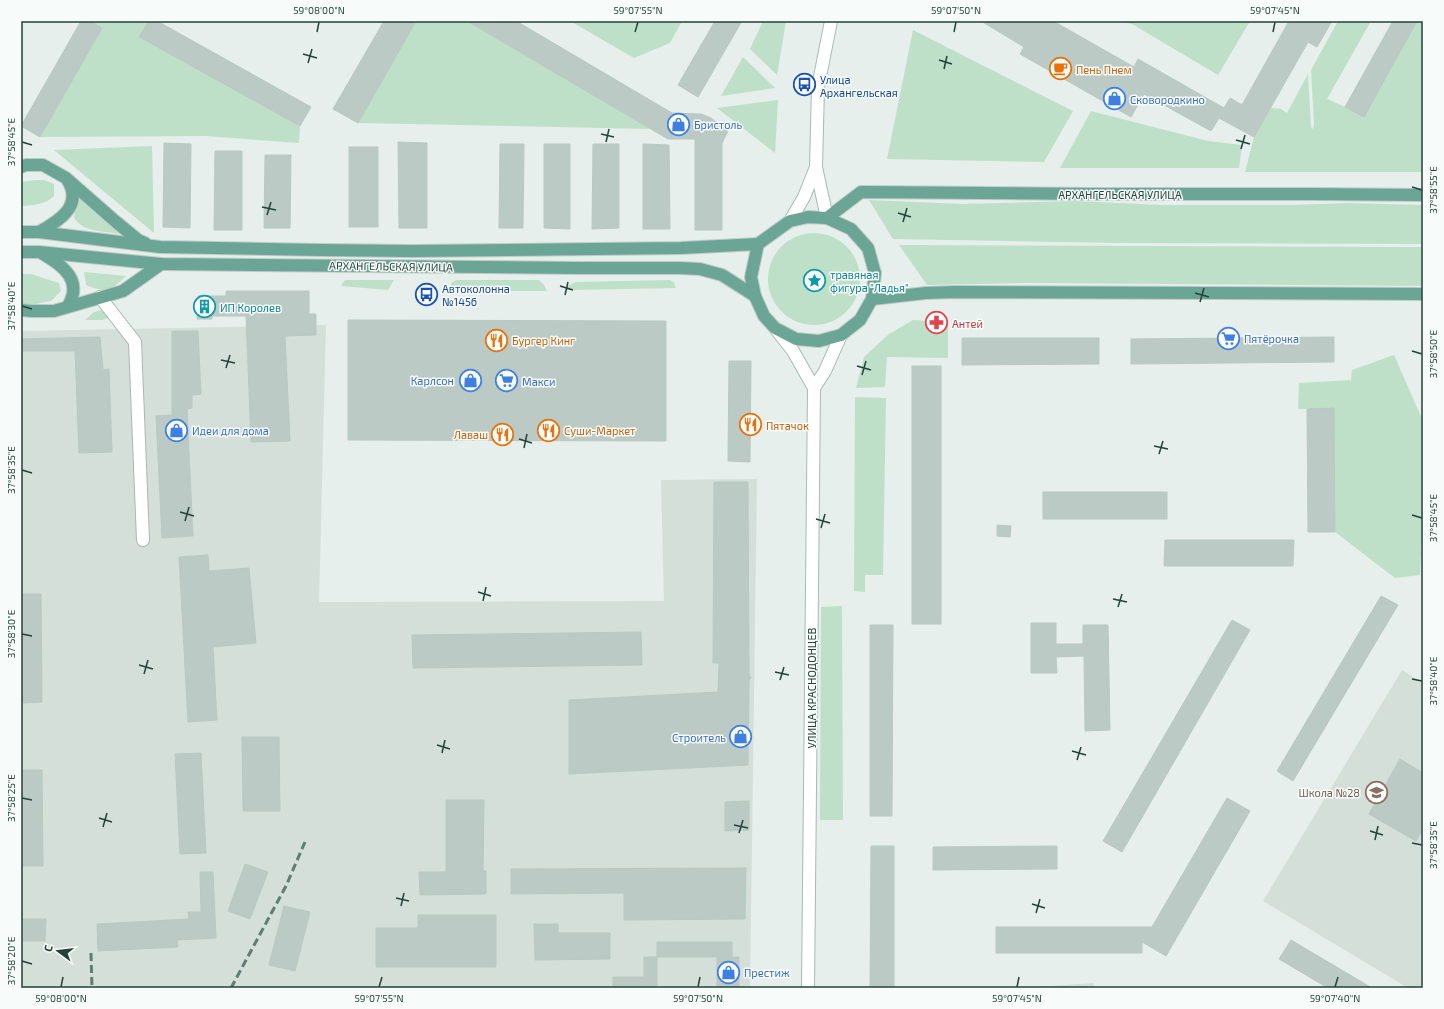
<svg xmlns="http://www.w3.org/2000/svg" width="1444" height="1009" font-family="'Exo 2',sans-serif">
  <style>
    .built { fill: #d4dfda }
    .green { fill: #bfe0c8 }
    .building { fill: #bbcac4; stroke: #b8c9c2 }
    .lines { fill: none; stroke-linecap: round; stroke-linejoin: round }
    .street-casing { stroke: #a8b8b2; stroke-width: 14 }
    .secondary-casing { stroke: #a4bbb3; stroke-width: 14 }
    .primary-casing { stroke: #c2cac8; stroke-width: 14 }
    .street { stroke: #fff; stroke-width: 12 }
    .secondary { stroke: #fff; stroke-width: 12 }
    .primary { stroke: #6aa596; stroke-width: 12 }
    .rail { stroke: #5f7d75; stroke-width: 3; stroke-dasharray: 8 4; stroke-linecap: butt }
    .ticks { fill: none; stroke: #24423a; stroke-width: 1.5 }
    .labels { text-anchor: middle; dominant-baseline: central; stroke-width: 3; stroke-linejoin: round; paint-order: stroke }
    .food-label { font-size: 11px; fill: #c56008; stroke: #f7fbf9; text-anchor: start }
    .transit-label { font-size: 11px; fill: #164399; stroke: #f7fbf9; text-anchor: start }
    .shop-label { font-size: 11px; fill: #366cbe; stroke: #f7fbf9; text-anchor: start }
    .street-label { font-size: 11px; fill: #24423a; stroke: #f7fbf9 }
    .culture-label { font-size: 11px; fill: #0d838f; stroke: #f7fbf9; text-anchor: start }
    .health-label { font-size: 11px; fill: #be3a42; stroke: #f7fbf9; text-anchor: start }
    .education-label { font-size: 11px; fill: #785e54; stroke: #f7fbf9; text-anchor: end }
    .neatline { fill: none; stroke: #24423a; stroke-width: 1.5 }
    .ticks-label { font-size: 10px; text-anchor: middle; fill: #24423a }
  </style>
  <rect width="100%" height="100%" fill="#e6efeb"/>
  <g class="built">
    <polygon points="326,325 319,602 664,601 661,480 757,479 750,988 21,988 21,331"/>
    <polygon points="1402,670 1423,683 1423,988 1408,988 1263,901"/>
    <polygon points="1094,983 1093,988 1020,988"/>
  </g>
  <g class="green">
    <polygon points="90,21 149,21 140,38 300,126 299,143 205,136 40,137 102,28"/>
    <polygon points="416,21 467,21 652,129 358,123"/>
    <polygon points="570,21 682,21 670,43 634,58"/>
    <polygon points="763,21 786,21 777,75 750,49"/>
    <polygon points="1116,21 1250,21 1218,75 1132,24"/>
    <polygon points="1338,21 1371,21 1327,99 1345,107 1364,117 1417,21 1423,21 1423,172 1245,172 1254,137 1271,108 1281,109 1287,113 1308,74 1311,127 1313,129 1314,123 1311,70"/>
    <polygon points="913,30 1073,111 1044,162 887,159"/>
    <polygon points="743,57 775,88 721,96"/>
    <polygon points="778,100 775,153 717,108"/>
    <polygon points="1091,111 1208,141 1242,145 1239,168 1060,168"/>
    <polygon points="152,146 154,233 54,150"/>
    <path d="M36 180H45L54 184V196C45 205 33 205 21 206V182Z"/>
    <path d="M79 196 119 234C104 231 81 232 74 217Z"/>
    <polygon points="869,200 962,204 1075,201 1161,205 1292,205 1347,203 1423,205 1423,244 1119,243 893,239"/>
    <circle cx="814" cy="279" r="46"/>
    <polygon points="899,245 1423,247 1423,286 1029,283 927,285"/>
    <path d="M84 272 126 276C111 290 107 294 86 285Z"/>
    <polygon points="21,274 31,274 59,283 61,291 51,301 30,305 21,304"/>
    <polygon points="345,280 394,280 388,290 341,286"/>
    <polygon points="456,280 539,280 544,285 547,291 451,291 451,283"/>
    <polygon points="670,280 674,283 676,288 566,290 568,286 575,282"/>
    <polygon points="102,310 109,318 102,320 85,320 94,312"/>
    <polygon points="913,320 948,322 948,358 887,357 885,387 856,388 864,357 889,334"/>
    <polygon points="1394,355 1423,421 1423,514 1420,575 1395,578 1335,532 1334,409 1298,409 1299,383 1351,380 1352,370"/>
    <polygon points="855,397 886,398 883,575 865,575 865,592 854,591"/>
    <polygon points="842,606 843,820 820,820 821,607"/>
  </g>
  <g class="building">
    <polygon points="81,21 90,21 102,28 40,137 21,126"/>
    <polygon points="149,21 157,21 311,107 300,126 139,37"/>
    <polygon points="384,21 416,21 358,123 333,109"/>
    <polygon points="467,21 516,21 672,113 701,114 711,118 728,131 722,143 722,230 695,230 695,139 668,139"/>
    <polygon points="715,21 742,21 698,97 678,85"/>
    <polygon points="981,21 1053,21 1134,67 1138,59 1224,108 1230,98 1242,105 1289,21 1332,21 1317,47 1308,42 1254,137 1219,118 1211,131 1144,94 1131,117 1020,54 1024,47"/>
    <polygon points="1393,21 1417,21 1364,117 1345,107"/>
    <polygon points="398,142 427,143 427,228 399,228"/>
    <polygon points="164,143 191,144 190,228 163,227"/>
    <polygon points="500,144 524,144 523,228 499,228"/>
    <polygon points="544,144 570,144 570,229 544,228"/>
    <polygon points="593,144 619,144 619,228 592,229"/>
    <polygon points="643,144 669,145 670,229 643,229"/>
    <rect x="349" y="147" width="29" height="80"/>
    <polygon points="215,151 242,151 242,230 214,230"/>
    <polygon points="265,155 291,155 290,228 264,228"/>
    <polygon points="226,291 309,291 309,314 316,314 316,335 285,336 290,441 251,442 246,316 212,316 212,319 197,319 198,296 226,296"/>
    <polygon points="348,320 666,321 666,441 348,440"/>
    <polygon points="172,331 198,331 201,394 192,395 192,408 187,409 193,536 162,538 156,416 172,415"/>
    <polygon points="100,337 103,370 109,369 112,452 79,453 75,351 21,351 21,339"/>
    <polygon points="1334,337 1334,362 1131,364 1131,339"/>
    <polygon points="962,338 1099,338 1099,364 962,365"/>
    <polygon points="729,361 751,361 750,462 728,461"/>
    <rect x="912" y="366" width="29" height="258"/>
    <polygon points="1334,408 1335,532 1308,532 1307,409"/>
    <polygon points="714,482 748,482 749,675 751,678 749,680 748,765 569,774 569,700 718,692 719,663 713,663"/>
    <rect x="1043" y="492" width="124" height="27"/>
    <polygon points="997,525 1011,526 1010,537 997,536"/>
    <polygon points="1165,540 1294,540 1293,566 1164,566"/>
    <polygon points="208,555 209,571 249,568 256,643 213,647 217,720 188,722 179,557"/>
    <polygon points="21,594 41,594 42,702 21,703"/>
    <polygon points="1381,596 1398,605 1293,781 1277,771"/>
    <polygon points="1232,620 1250,630 1122,852 1103,841"/>
    <polygon points="1031,623 1056,623 1056,644 1083,644 1083,625 1108,625 1110,730 1085,731 1084,656 1056,657 1057,673 1031,673"/>
    <polygon points="870,625 893,625 892,816 870,816"/>
    <polygon points="641,632 642,665 413,668 412,635"/>
    <polygon points="242,737 279,737 280,811 243,811"/>
    <polygon points="201,753 206,853 180,854 175,754"/>
    <polygon points="1400,759 1423,773 1423,829 1416,841 1369,814"/>
    <polygon points="21,770 42,770 43,866 21,866"/>
    <polygon points="1227,798 1250,811 1166,956 1142,942 1142,953 996,953 996,927 1152,927"/>
    <polygon points="446,800 484,800 483,871 486,871 486,894 420,895 419,872 446,872"/>
    <polygon points="749,801 749,830 725,831 725,802"/>
    <polygon points="871,846 894,846 894,988 870,988"/>
    <polygon points="1057,846 1057,869 933,870 933,847"/>
    <polygon points="245,864 268,872 250,919 228,911"/>
    <polygon points="746,868 745,919 624,920 624,893 511,894 511,869"/>
    <polygon points="200,872 213,872 216,938 177,940 178,947 98,951 97,924 189,919 188,912 201,912"/>
    <polygon points="284,906 310,912 295,971 269,965"/>
    <polygon points="418,915 496,915 496,967 376,967 376,928 418,928"/>
    <polygon points="21,919 46,919 45,941 21,941"/>
    <polygon points="534,924 558,924 558,933 610,933 610,959 535,960"/>
    <polygon points="1291,940 1372,988 1328,988 1279,959"/>
    <polygon points="657,942 732,942 732,957 739,957 739,988 717,988 717,957 657,957"/>
    <polygon points="644,957 657,957 657,988 613,988 613,977 644,977"/>
  </g>
  <g class="lines">
    <defs>
      <polyline id="street" points="100,297 135,342 143,540"/>
      <g id="secondary">
        <polyline points="827,218 816,167 818,87 831,21"/>
        <polyline points="790,221 804,197 816,167"/>
        <polyline points="775,328 793,351 814,388"/>
        <polyline points="808,988 814,388 825,371 841,335"/>
      </g>
      <g id="primary">
        <polyline points="21,167 26,165 43,165 66,178 115,221 138,240 145,243"/>
        <polygon points="808,217 827,218 851,229 868,248 875,273 872,299 860,320 841,335 819,341 796,339 775,328 764,316 755,296 751,277 758,244 790,221"/>
        <polyline points="827,218 861,192 1092,194 1312,194 1423,195"/>
        <polyline points="21,232 39,232 160,247 320,250 412,251 681,248 758,244"/>
        <path d="M39 232C59 221 83 206 68 181"/>
        <polyline points="21,252 39,252 161,264 581,268 679,268 700,269 722,275 755,296"/>
        <path d="M43 254C64 266 83 281 68 306"/>
        <polyline points="872,299 926,293 955,292 1423,294"/>
        <polyline points="21,310 31,311 54,311 123,291 161,264"/>
      </g>
    </defs>
    <use href="#street" class="street-casing"/>
    <use href="#secondary" class="secondary-casing"/>
    <use href="#primary" class="primary-casing"/>
    <use href="#street" class="street"/>
    <use href="#secondary" class="secondary"/>
    <use href="#primary" class="primary"/>
    <g class="rail">
      <polyline points="91,953 92,988"/>
      <polyline points="231,988 286,886 305,842"/>
    </g>
  </g>
  <path class="ticks" d="M317 32 319 22M635 32 638 22M954 32 956 22M1273 32 1275 22M303 54 317 58M939 60 952 64M308 63 312 49M944 69 947 56M601 134 614 137M1236 140 1250 144M22 142 32 145M606 142 609 129M1241 149 1245 135M1412 187 1422 190M262 207 276 210M898 213 911 217M267 215 271 202M903 222 907 208M560 286 573 290M1195 293 1209 297M565 295 568 282M1200 302 1204 288M22 306 32 309M1412 351 1422 354M221 360 235 363M857 366 871 370M226 368 230 355M862 375 866 361M519 439 532 443M1154 446 1168 449M524 448 527 434M1159 454 1163 441M22 470 32 473M180 512 194 516M1412 515 1422 518M816 519 830 523M185 521 189 507M821 528 825 514M478 592 491 596M1113 599 1127 602M483 601 486 587M1118 607 1122 594M22 634 32 636M139 665 153 669M775 672 789 675M144 674 148 660M1412 679 1422 681M780 680 784 667M437 745 450 749M1072 751 1086 755M442 753 445 740M1077 760 1081 747M22 798 32 800M99 818 112 822M734 825 748 828M103 827 107 813M1370 831 1383 835M739 833 743 820M1375 840 1378 826M1412 843 1422 845M396 898 409 901M1032 904 1045 908M401 906 404 893M1036 913 1040 899M22 961 32 964M61 987 63 977M379 987 382 977M698 987 700 977M1017 987 1019 977M1335 987 1338 977"/>
  <defs>
    <symbol id="cafe-ring" viewBox="-11 -11 22 22"><circle r="9.5" fill="#f7fbf9" stroke="#e8710a" stroke-width="1.5"/><path d="M-5.5-4.5H6V0H3Q3 3.5 0 3.5H-2.5Q-5.5 3.5-5.5 0ZM3-3.2v2h1.7v-2ZM-6 4.5H4V6H-6Z" fill="#e8710a"/></symbol>
    <symbol id="bus-ring" viewBox="-11 -11 22 22"><circle r="9.5" fill="#f7fbf9" stroke="#1a4fb4" stroke-width="1.5"/><path d="M-5-6H5V4H4V6H2V4H-2V6H-4V4H-5ZM-3.5-4V0h7V-4ZM-3.5 1.2v1.5H-2V1.2ZM2 1.2v1.5H3.5V1.2Z" fill="#1a4fb4"/></symbol>
    <symbol id="shop-ring" viewBox="-11 -11 22 22"><circle r="9.5" fill="#f7fbf9" stroke="#3f7fe0" stroke-width="1.5"/><path d="M-5-2.5h2.3a2.7 3.5 0 0 1 5.4 0H5L5.5 6h-11ZM-1.5-2.5h3a1.5 2.3 0 0 0-3 0Z" fill="#3f7fe0"/></symbol>
    <symbol id="sight-ring" viewBox="-11 -11 22 22"><circle r="9.5" fill="#f7fbf9" stroke="#0f9aa8" stroke-width="1.5"/><path d="M0-6L1.8-2.2L6-1.7L2.9 1.2L3.7 5.4L0 3.3L-3.7 5.4L-2.9 1.2L-6-1.7L-1.8-2.2Z" fill="#0f9aa8"/></symbol>
    <symbol id="building-ring" viewBox="-11 -11 22 22"><circle r="9.5" fill="#f7fbf9" stroke="#0f9aa8" stroke-width="1.5"/><path d="M-4-6H4V6H1V3H-1V6H-4ZM-2.5-4.3h1.7v1.8h-1.7ZM.8-4.3h1.7v1.8H.8ZM-2.5-1h1.7V.8h-1.7ZM.8-1h1.7V.8H.8Z" fill="#0f9aa8"/></symbol>
    <symbol id="pharmacy-ring" viewBox="-11 -11 22 22"><circle r="9.5" fill="#f7fbf9" stroke="#e0444e" stroke-width="1.5"/><path d="M-2-6h4v4h4v4h-4v4h-4v-4h-4v-4h4Z" fill="#e0444e"/></symbol>
    <symbol id="supermarket-ring" viewBox="-11 -11 22 22"><circle r="9.5" fill="#f7fbf9" stroke="#3f7fe0" stroke-width="1.5"/><path d="M-6-5.5h2.5l.6 2H6L4.5 2H-2.5L-4.4-4H-6ZM-1.5 3.2a1.3 1.3 0 1 0 .1 0ZM3 3.2a1.3 1.3 0 1 0 .1 0Z" fill="#3f7fe0"/></symbol>
    <symbol id="restaurant-ring" viewBox="-11 -11 22 22"><circle r="9.5" fill="#f7fbf9" stroke="#e8710a" stroke-width="1.5"/><path d="M-5-6h1v4h1v-4h1v4h1v-4h1v5L-1.5 .5V6h-2V.5L-5-1ZM5-6V6H3V1.5H1.5Q1.5-4 5-6Z" fill="#e8710a"/></symbol>
    <symbol id="school-ring" viewBox="-11 -11 22 22"><circle r="9.5" fill="#f7fbf9" stroke="#8d6e63" stroke-width="1.5"/><path d="M0-5L7-2L0 1L-7-2ZM-4 1L0 2.5L4 1V4Q0 6-4 4Z" fill="#8d6e63"/></symbol>
  </defs>
  <g fill-rule="evenodd">
    <use href="#cafe-ring" x="1048" y="56" width="25" height="25"/>
    <use href="#bus-ring" x="792" y="72" width="25" height="25"/>
    <use href="#shop-ring" x="1102" y="86" width="25" height="25"/>
    <use href="#shop-ring" x="666" y="112" width="25" height="25"/>
    <use href="#sight-ring" x="802" y="268" width="25" height="25"/>
    <use href="#bus-ring" x="414" y="282" width="25" height="25"/>
    <use href="#building-ring" x="192" y="294" width="25" height="25"/>
    <use href="#pharmacy-ring" x="924" y="310" width="25" height="25"/>
    <use href="#supermarket-ring" x="1216" y="326" width="25" height="25"/>
    <use href="#restaurant-ring" x="484" y="328" width="25" height="25"/>
    <use href="#shop-ring" x="458" y="368" width="25" height="25"/>
    <use href="#supermarket-ring" x="494" y="368" width="25" height="25"/>
    <use href="#restaurant-ring" x="738" y="412" width="25" height="25"/>
    <use href="#shop-ring" x="164" y="418" width="25" height="25"/>
    <use href="#restaurant-ring" x="536" y="418" width="25" height="25"/>
    <use href="#restaurant-ring" x="490" y="422" width="25" height="25"/>
    <use href="#shop-ring" x="728" y="724" width="25" height="25"/>
    <use href="#school-ring" x="1364" y="780" width="25" height="25"/>
    <use href="#shop-ring" x="716" y="960" width="25" height="25"/>
  </g>
  <g class="labels">
    <g class="food-label">
      <text x="1076" y="69">Пень Пнем</text>
      <text x="512" y="340">Бургер Кинг</text>
      <text x="766" y="425">Пятачок</text>
      <text x="564" y="430">Суши-Маркет</text>
      <text x="488" y="434" text-anchor="end">Лаваш</text>
    </g>
    <g class="transit-label">
      <text x="820" y="79">Улица<tspan x="820" dy="13">Архангельская</tspan></text>
      <text x="442" y="288">Автоколонна<tspan x="442" dy="13">№1456</tspan></text>
    </g>
    <g class="shop-label">
      <text x="1130" y="99">Сковородкино</text>
      <text x="694" y="124">Бристоль</text>
      <text x="1244" y="338">Пятёрочка</text>
      <text x="454" y="380" text-anchor="end">Карлсон</text>
      <text x="522" y="381">Макси</text>
      <text x="192" y="430">Идеи для дома</text>
      <text x="726" y="737" text-anchor="end">Строитель</text>
      <text x="744" y="972">Престиж</text>
    </g>
    <g class="street-label">
      <text x="1120" y="194">АРХАНГЕЛЬСКАЯ УЛИЦА</text>
      <text transform="translate(391 266) rotate(1)">АРХАНГЕЛЬСКАЯ УЛИЦА</text>
      <text transform="translate(811 688) rotate(-90)">УЛИЦА КРАСНОДОНЦЕВ</text>
    </g>
    <g class="culture-label">
      <text x="830" y="274">травяная<tspan x="830" dy="13">фигура "Ладья"</tspan></text>
      <text x="220" y="307">ИП Королев</text>
    </g>
    <g class="health-label">
      <text x="952" y="323">Антей</text>
    </g>
    <g class="education-label">
      <text x="1360" y="792">Школа №28</text>
    </g>
  </g>
  <rect width="1444" height="1009" fill="none" stroke="#f7fbf9" stroke-width="44"/>
  <g transform="translate(58 951) rotate(285)" stroke="#f7fbf9" stroke-width="3" paint-order="stroke">
  <path d="M0-3L7 15L0 10L-7 15Z" fill="#24423a"/>
  <text y="-6" font-size="11" font-weight="bold" text-anchor="middle" fill="#24423a">С</text>
  </g>
  <rect x="22" y="22" width="1400" height="965" class="neatline"/>
  <g class="ticks-label">
    <text x="319" y="14">59°08'00"N</text>
    <text x="638" y="14">59°07'55"N</text>
    <text x="956" y="14">59°07'50"N</text>
    <text x="1275" y="14">59°07'45"N</text>
    <text transform="translate(11 142) rotate(-90)" y="4">37°58'45"E</text>
    <text transform="translate(1433 190) rotate(-90)" y="4">37°58'55"E</text>
    <text transform="translate(11 306) rotate(-90)" y="4">37°58'40"E</text>
    <text transform="translate(1433 354) rotate(-90)" y="4">37°58'50"E</text>
    <text transform="translate(11 470) rotate(-90)" y="4">37°58'35"E</text>
    <text transform="translate(1433 518) rotate(-90)" y="4">37°58'45"E</text>
    <text transform="translate(11 634) rotate(-90)" y="4">37°58'30"E</text>
    <text transform="translate(1433 681) rotate(-90)" y="4">37°58'40"E</text>
    <text transform="translate(11 798) rotate(-90)" y="4">37°58'25"E</text>
    <text transform="translate(1433 845) rotate(-90)" y="4">37°58'35"E</text>
    <text transform="translate(11 961) rotate(-90)" y="4">37°58'20"E</text>
    <text x="61" y="1002">59°08'00"N</text>
    <text x="379" y="1002">59°07'55"N</text>
    <text x="698" y="1002">59°07'50"N</text>
    <text x="1017" y="1002">59°07'45"N</text>
    <text x="1335" y="1002">59°07'40"N</text>
  </g>
</svg>
